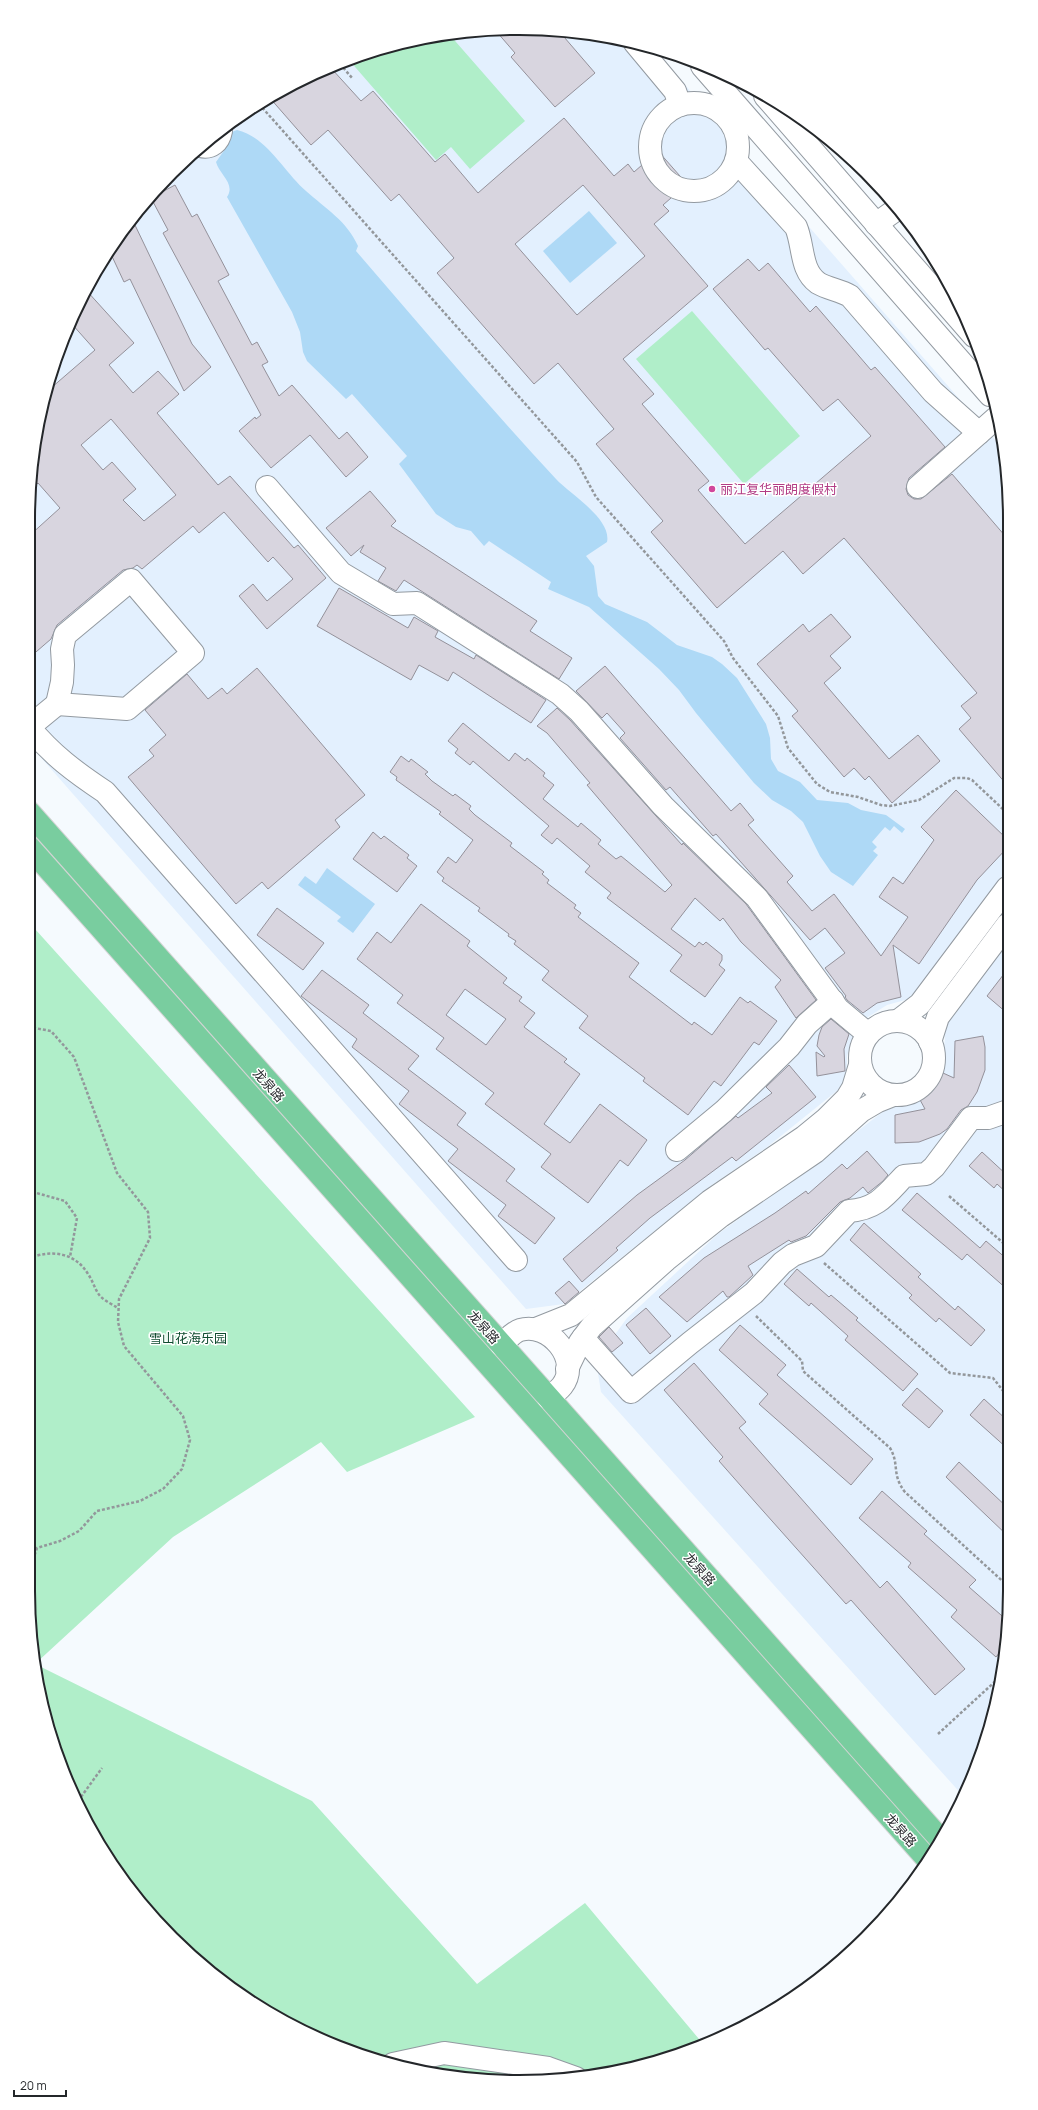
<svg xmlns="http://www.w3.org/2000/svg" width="1038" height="2110" font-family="Manrope,'Noto Sans SC',sans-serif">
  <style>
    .built { fill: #e3f0fe }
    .green { fill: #b0eec9 }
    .water { fill: #aed9f6 }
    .building { fill: #d8d5df; stroke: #94919a; fill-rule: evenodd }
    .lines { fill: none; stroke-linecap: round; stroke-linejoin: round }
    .minor-casing { stroke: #939aa1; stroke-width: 24 }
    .major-casing { stroke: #d3d4d4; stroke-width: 24 }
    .path { stroke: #93979b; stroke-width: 2.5; stroke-dasharray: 3 2; stroke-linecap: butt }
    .minor { stroke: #fff; stroke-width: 22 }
    .major { stroke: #79cd9f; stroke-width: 22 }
    .hotel-dot { fill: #d1479c; stroke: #fff; stroke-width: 1.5 }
    .labels { text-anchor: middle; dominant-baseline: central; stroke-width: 3; stroke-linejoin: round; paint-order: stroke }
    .hotel-label { font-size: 13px; fill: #b23c85; stroke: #fff; text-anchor: start }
    .street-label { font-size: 13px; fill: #24272a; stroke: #fff }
    .park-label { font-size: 13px; fill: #0e4b2e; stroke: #fff }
    .rim { fill: none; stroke: #24272a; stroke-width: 2 }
  </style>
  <rect width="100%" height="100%" fill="#f5fafe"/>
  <g class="built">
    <polygon points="551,29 651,46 1004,450 1007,878 909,999 887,1005 868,1017 860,1026 854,1035 847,1056 847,1078 838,1090 766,1148 709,1187 564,1304 526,1309 29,744 29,487 45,392 79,302 129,220 195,150 273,94 361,54 455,32"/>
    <polygon points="1007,940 1009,1623 993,1718 964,1797 601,1392 596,1361 627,1318 718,1234 815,1164 885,1110 909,1103 929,1087 937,1077 942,1065 945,1039 943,1026"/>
  </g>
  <g class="green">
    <polygon points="449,34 525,121 470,169 451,147 436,160 349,60 361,54"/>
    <polygon points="692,311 800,436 744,484 636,359"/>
    <polygon points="35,929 475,1417 347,1472 321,1442 173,1537 35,1664 312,1801 477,1984 585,1903 704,2045 677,2056 583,2078 519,2082 423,2073 331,2045 246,1999 195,1960 130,1890 94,1836 54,1749 37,1687 28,1591 29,933"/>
  </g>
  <g class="water">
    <path d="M237 130C267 137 284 172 306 191 326 209 347 221 358 246L356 251C422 327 487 405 556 479 570 494 612 519 607 542L586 556 594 566 598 596 605 604 647 622 677 645 712 657 722 664 737 678 766 724 770 738 771 759 778 771 800 782 817 800 848 803 861 810 886 815 905 829 902 833 894 826 890 831 885 827 872 842 877 847 873 851 878 855 853 886 831 872 820 856 803 822 791 811 772 800 754 783 696 713 679 690 659 669 589 607 548 589 551 582 489 541 484 546 471 531 456 527 436 514 399 464 407 456 352 394 346 399 307 361 303 352 300 332 292 312 227 197C236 184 219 174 216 162L228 145 229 136 232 132Z"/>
    <polygon points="589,211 617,243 570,283 543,251"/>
    <polygon points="327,868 375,904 353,933 337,921 341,917 298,885 305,876 316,884"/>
  </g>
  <g class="building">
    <polygon points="549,29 558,30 595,73 555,107 511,57 515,53 496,31"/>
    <path d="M331 68 361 101 373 91 435 162 445 154 478 193 564 118 614 176 628 164 634 172 658 151 687 184 663 205 669 211 654 224 708 286 623 359 654 394 642 404 709 481 698 490 745 544 871 436 838 399 823 411 768 348 765 350 713 289 748 259 759 271 768 263 810 312 816 306 871 370 875 367 945 447 909 478 906 489 908 495 914 499H921L952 474 1006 537 1007 785 959 729 971 718 961 706 977 693 844 538 803 574 783 551 717 608 651 532 663 521 596 444 614 429 558 363 534 384 437 273 454 258 399 194 391 201 328 130 311 145 269 97ZM583 185 645 256 577 315 515 244Z"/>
    <polygon points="175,185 192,217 197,214 229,275 218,281 252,345 257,342 268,362 262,365 279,396 292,385 339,439 347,432 368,457 346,477 310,435 271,468 239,431 255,417 256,419 261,415 163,233 168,230 151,198"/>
    <polygon points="134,223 192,344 211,367 184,391 130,279 124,282 110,252 125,227"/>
    <path d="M86 290 134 343 109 365 133 393 158 371 179 394 157 413 218 485 230 476 294 548 298 545 326 578 267 629 239 596 253 584 267 601 293 579 273 557 268 562 224 512 199 533 193 526 142 569 137 565 133 568 123 570 57 625 51 639 29 658V536L60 508 38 483 29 491V487L45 392 48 384 51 388 95 350 71 323 79 302ZM111 419 176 495 144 521 123 500 136 489 112 462 103 470 81 445Z"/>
    <polygon points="370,491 396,521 391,526 537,621 530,631 572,658 559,679 404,580 396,591 378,581 386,568 360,552 364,545 351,556 326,528"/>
    <polygon points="339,588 408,628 414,617 438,631 435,637 474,659 476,655 546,700 531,723 453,672 448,681 419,665 411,680 317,626"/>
    <polygon points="831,614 851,637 830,656 841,668 824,683 889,759 918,735 940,761 892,803 869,776 865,780 854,768 844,777 792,716 798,711 757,664 803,624 809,632"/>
    <polygon points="605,666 731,811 740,803 754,820 748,825 793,876 787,882 812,911 834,894 881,956 908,917 879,897 893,877 903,884 934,840 921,827 956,790 1007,839 1007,848 977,880 919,964 893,945 901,997 877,1003 863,1013 847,1000 845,997 846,996 825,968 845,953 825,928 810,940 716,834 713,836 670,787 666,790 620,738 625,733 607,713 602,718 576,691"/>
    <polygon points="257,668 365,795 335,820 340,827 268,889 262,882 236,904 128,777 154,756 149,750 166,735 145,710 187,674 208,699 222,688 227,694"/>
    <polygon points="557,708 570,720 682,845 683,843 746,904 816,1000 796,1018 775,987 781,980 741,942 723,918 720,921 695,898 671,929 695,947 699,942 703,945 706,942 722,955 722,960 719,965 725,970 705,997 670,971 682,955 607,898 611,893 585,872 590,866 557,838 552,844 541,835 549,826 473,761 470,765 455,753 458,749 448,741 463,723 509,761 515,753 525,761 527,758 545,773 543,776 554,785 543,799 578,827 581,823 601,840 598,844 616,859 621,856 665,892 672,885 587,785 590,783 547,733 537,726"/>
    <polygon points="401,756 409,762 411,759 428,772 425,774 432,781 453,796 455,794 471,806 469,809 475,815 512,843 510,846 544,872 542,874 549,880 547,883 576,905 574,908 581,913 578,917 639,963 629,977 692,1025 694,1022 712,1035 740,997 748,1003 750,1001 777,1021 759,1045 754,1042 721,1086 714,1081 688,1115 643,1081 645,1078 579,1028 588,1016 542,980 549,971 514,944 516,941 508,936 509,934 478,911 480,908 442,881 444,878 437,872 448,857 456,863 473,840 439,814 441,812 396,780 397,777 390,772"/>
    <polygon points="373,832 381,839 384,836 409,855 407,858 417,866 397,892 353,859"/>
    <path d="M421 904 470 941 467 946 507 978 503 983 522 997 519 1001 535 1013 524 1027 567 1059 564 1062 580 1074 544 1124 570 1143 600 1104 647 1140 628 1166 620 1160 588 1203 541 1167 551 1154 485 1104 494 1093 436 1049 444 1038 397 1003 403 995 357 959 377 932 391 943ZM465 989 506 1019 486 1045 446 1015Z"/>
    <polygon points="277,908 324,943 303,970 257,935"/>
    <polygon points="322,970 369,1005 363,1013 419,1056 408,1069 466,1113 457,1125 515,1169 506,1181 555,1218 535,1244 498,1216 506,1205 448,1161 458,1149 399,1104 409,1091 352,1047 357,1039 301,996"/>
    <polygon points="1007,970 1007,1013 987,996"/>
    <polygon points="831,1019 849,1034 844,1049 845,1071 817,1076 816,1052 824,1057 825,1056 817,1046 819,1035 822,1027"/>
    <polygon points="983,1036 985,1047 985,1070 977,1092 968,1106 961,1110 947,1129 940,1134 919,1142 895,1143 895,1115 925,1109 919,1098 931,1088 943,1073 954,1078 955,1041"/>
    <polygon points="789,1065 816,1097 736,1161 732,1157 650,1218 616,1248 618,1250 582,1282 563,1259 637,1195 685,1160 736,1116 738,1118 772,1093 766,1087"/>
    <polygon points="867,1151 888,1175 883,1181 868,1193 863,1187 850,1198 840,1202 806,1236 791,1242 789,1240 748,1266 753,1275 729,1297 727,1297 723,1291 687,1322 659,1297 704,1258 775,1213 806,1191 808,1194 842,1164 847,1169"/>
    <polygon points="982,1152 1008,1176 1008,1194 997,1184 994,1188 969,1166"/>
    <polygon points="917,1193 980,1248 986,1241 1008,1260 1008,1290 967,1254 962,1260 902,1210"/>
    <polygon points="864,1223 921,1274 918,1277 955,1310 958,1306 985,1330 971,1346 939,1318 936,1322 909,1298 912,1295 850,1240"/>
    <polygon points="797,1269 829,1297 831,1295 858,1318 856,1320 918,1374 903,1391 845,1340 848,1336 811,1303 809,1306 784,1284"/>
    <polygon points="569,1281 579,1292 565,1304 555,1293"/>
    <polygon points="646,1308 671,1336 650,1354 626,1325"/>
    <polygon points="740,1325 786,1365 777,1375 873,1459 851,1485 759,1404 768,1394 719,1350"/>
    <polygon points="609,1327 623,1343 612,1352 599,1337"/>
    <polygon points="694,1363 746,1422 739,1428 880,1588 887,1581 965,1669 935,1695 851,1600 846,1604 756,1503 719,1461 723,1457 664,1390"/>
    <polygon points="917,1388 943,1411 929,1428 902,1405"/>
    <polygon points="984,1399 1008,1421 1008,1449 970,1415"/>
    <polygon points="959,1462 1009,1509 1009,1537 946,1477"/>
    <polygon points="882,1491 927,1531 924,1534 976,1580 969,1587 1009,1622 1005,1646 996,1657 951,1617 957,1610 908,1567 911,1563 859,1518"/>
  </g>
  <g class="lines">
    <defs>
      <g id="minor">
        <polyline points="635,43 675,91 680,105"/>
        <polyline points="702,66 990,395"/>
        <polyline points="765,96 974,336"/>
        <circle cx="694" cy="147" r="44"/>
        <path d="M200 146C211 149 219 142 221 131"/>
        <path d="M736 161 796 227C804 246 800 270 818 283 828 289 840 290 850 296L933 392 979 433"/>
        <polyline points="876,224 897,209"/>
        <polyline points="267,487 341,573 393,604 417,603 560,694 579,711 663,806 757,898 838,1009 868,1034"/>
        <polyline points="918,487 996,418"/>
        <polygon points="131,580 193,653 127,709 57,704 62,682 63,665 62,649 65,635"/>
        <path d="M29 727C52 755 75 772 105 792L516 1260"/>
        <polyline points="29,727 57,704"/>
        <circle cx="897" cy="1058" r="37"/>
        <polyline points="898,1021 920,1004 1007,888"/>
        <polyline points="930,1042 938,1017 1007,925"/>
        <polyline points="677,1150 724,1111 789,1047 807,1024 833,1001"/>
        <polyline points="536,1329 571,1315 710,1201 804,1137 826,1119 847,1098 853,1088 860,1065"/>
        <path d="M583 1338 631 1392 690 1343 754 1293 782 1263 793 1255 816 1246 849 1211C877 1209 886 1195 904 1176L926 1174 934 1167 971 1118H988L1008 1111"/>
        <path d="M501 1345C506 1341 513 1332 520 1330 549 1321 582 1360 562 1386 558 1391 552 1395 548 1398"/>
        <polyline points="567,1369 580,1342 592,1326 666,1260 721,1216 815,1152 861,1111 878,1101 893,1095"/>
        <polyline points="393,2064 444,2053 548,2068 576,2078"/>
      </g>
      <g id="major">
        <polyline points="29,812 941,1840"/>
        <polyline points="29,847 929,1861"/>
      </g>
    </defs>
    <use href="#minor" class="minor-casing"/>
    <use href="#major" class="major-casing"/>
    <g class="path">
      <polyline points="340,64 353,79"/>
      <polyline points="259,104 577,462 596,497 724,641 733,658 778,716 788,748 817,784 830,792 858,797 881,805 890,806 919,800 954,778 967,778 972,780 1007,813"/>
      <polyline points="28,1189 33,1192 65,1201 77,1218 70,1257"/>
      <polyline points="949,1196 1008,1247"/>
      <path d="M28 1259C50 1249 75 1252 88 1274 93 1281 95 1290 100 1296 105 1301 113 1305 118 1308"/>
      <polyline points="824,1263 950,1373 993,1378 1008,1397"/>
      <path d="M756 1316 802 1361 803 1371 890 1448C900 1465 891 1474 905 1492L1009 1587"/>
      <polyline points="28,1574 37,1548 60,1541 79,1531 97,1511 140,1501 163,1489 182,1469 190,1440 183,1416 124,1346 118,1322 119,1299 150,1238 148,1212 117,1173 74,1057 51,1031 29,1027"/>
      <polyline points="938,1734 1000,1677"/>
      <polyline points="78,1801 102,1768"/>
    </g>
    <use href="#minor" class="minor"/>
    <use href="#major" class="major"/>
  </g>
  <circle class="hotel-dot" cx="712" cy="489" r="4"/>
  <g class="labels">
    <g class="hotel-label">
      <text x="720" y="489">丽江复华丽朗度假村</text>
    </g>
    <g class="street-label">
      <text transform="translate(269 1085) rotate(48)">龙泉路</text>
      <text transform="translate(484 1327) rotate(48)">龙泉路</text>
      <text transform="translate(700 1569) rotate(48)">龙泉路</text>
      <text transform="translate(901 1830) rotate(48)">龙泉路</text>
    </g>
    <g class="park-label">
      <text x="188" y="1338">雪山花海乐园</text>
    </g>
  </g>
  <path d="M0 0H1038V2110H0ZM519 35H519A484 484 0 0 1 1003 519V1591A484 484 0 0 1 519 2075H519A484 484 0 0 1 35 1591V519A484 484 0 0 1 519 35Z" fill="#fff" fill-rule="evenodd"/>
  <path class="rim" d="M519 35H519A484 484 0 0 1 1003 519V1591A484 484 0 0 1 519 2075H519A484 484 0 0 1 35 1591V519A484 484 0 0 1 519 35Z"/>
  <path d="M14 2090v6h52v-6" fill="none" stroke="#24272a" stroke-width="2"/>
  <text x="20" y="2090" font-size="12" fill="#24272a" stroke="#ffffff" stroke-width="3" paint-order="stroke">20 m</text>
</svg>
